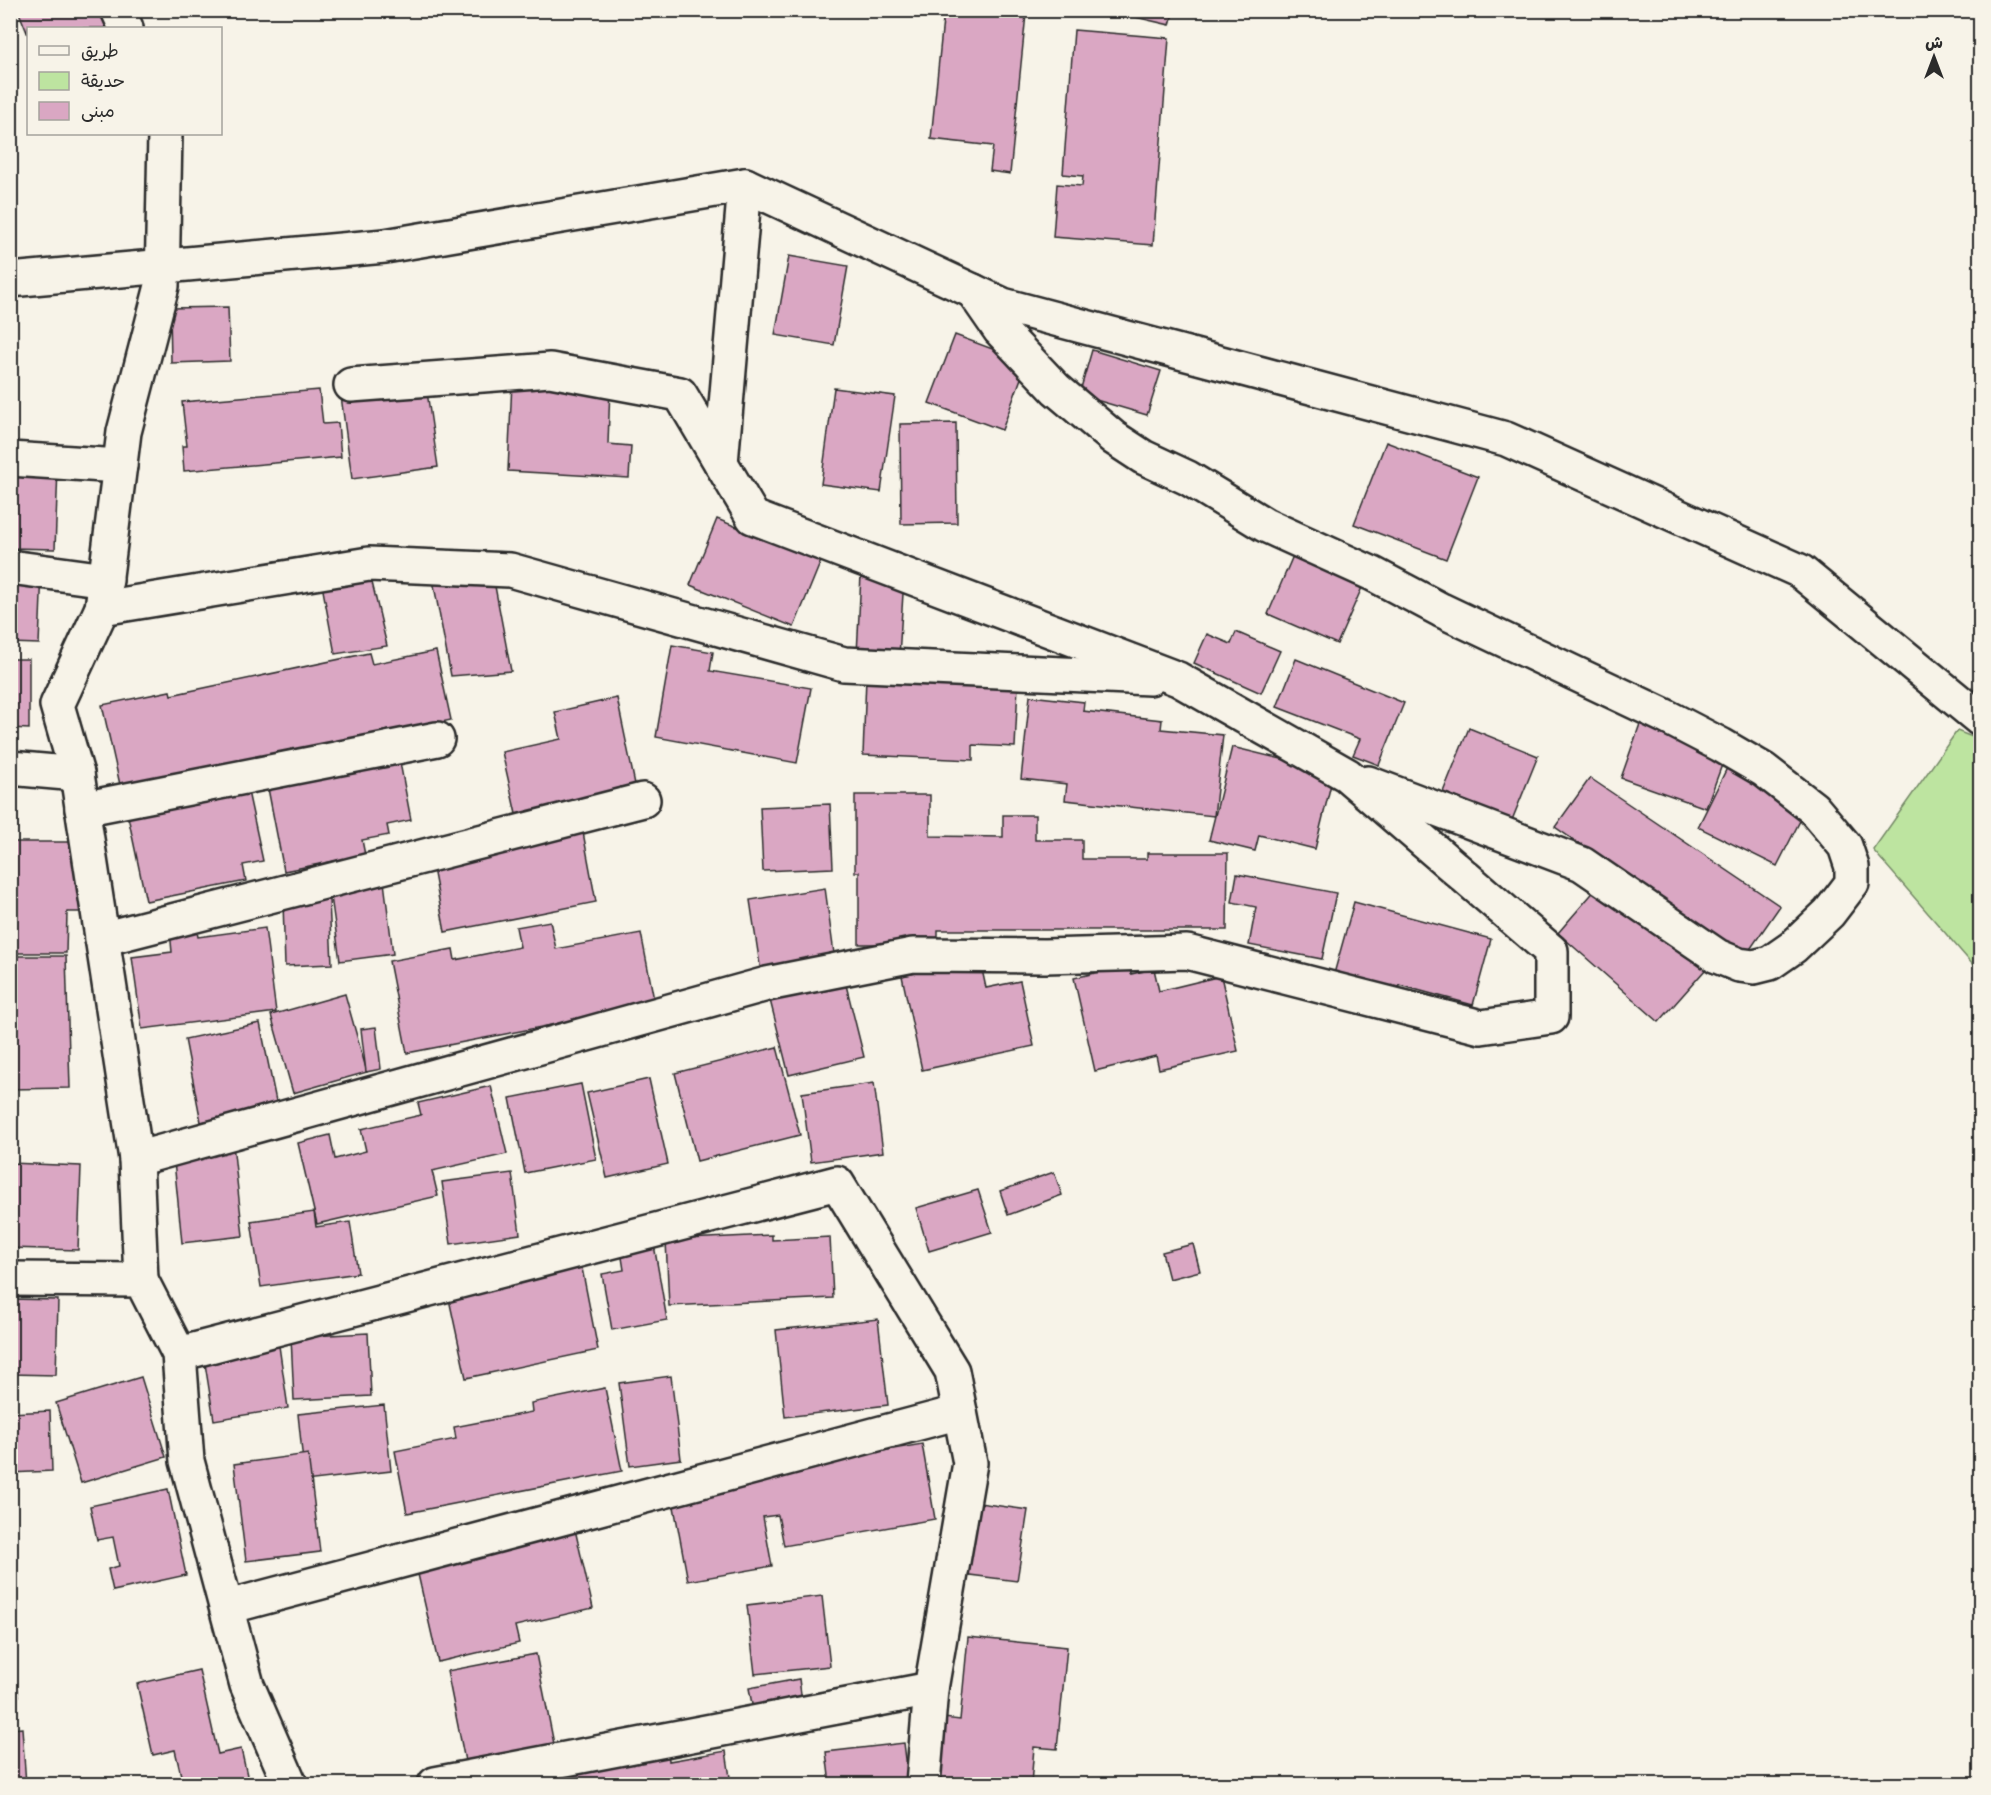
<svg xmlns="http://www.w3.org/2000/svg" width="1991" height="1795" font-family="'Balsamiq Sans','Playpen Sans Arabic',sans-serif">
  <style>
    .green { fill: #bde4a0; stroke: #748866; stroke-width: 1.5 }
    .building { fill: #daa7c3; stroke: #2b2b2b; stroke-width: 1.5 }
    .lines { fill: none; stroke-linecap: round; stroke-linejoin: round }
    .minor-casing { stroke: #2b2b2b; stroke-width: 38 }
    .minor { stroke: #f7f3e8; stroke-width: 33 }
  </style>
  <rect width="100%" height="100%" fill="#f7f3e8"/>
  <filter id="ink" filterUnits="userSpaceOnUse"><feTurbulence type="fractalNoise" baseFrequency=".0167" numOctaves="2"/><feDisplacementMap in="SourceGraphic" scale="12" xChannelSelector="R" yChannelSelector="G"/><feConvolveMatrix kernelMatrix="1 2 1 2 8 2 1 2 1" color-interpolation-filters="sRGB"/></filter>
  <g filter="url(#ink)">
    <polygon class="green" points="1957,731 1980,740 1980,973 1873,850"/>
    <g class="building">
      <polygon points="18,10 106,10 114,28 28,28 28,35"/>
      <polygon points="944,10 990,10 1026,14 1010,174 990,171 993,146 931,139"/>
      <polygon points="1105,10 1174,10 1170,25"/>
      <polygon points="1074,30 1169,38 1153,245 1053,237 1057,184 1082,186 1083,176 1063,174"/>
      <polygon points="789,256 848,266 834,345 775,335"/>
      <polygon points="228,307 230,361 171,363 170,308"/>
      <polygon points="955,335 1027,362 1002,430 929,403"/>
      <polygon points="1092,350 1161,371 1147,415 1079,395"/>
      <polygon points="512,382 610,386 608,444 631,446 629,478 508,471"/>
      <polygon points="426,385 438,467 352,479 341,396"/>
      <polygon points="834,388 895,396 881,492 821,484"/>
      <polygon points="319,390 323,424 338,423 341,457 184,471 182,446 187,446 182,402"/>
      <polygon points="956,423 957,523 901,524 900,424"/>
      <polygon points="1386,442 1478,477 1446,559 1354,524"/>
      <polygon points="10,466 58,468 55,549 10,548"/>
      <polygon points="717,519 821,561 794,627 690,585"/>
      <polygon points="1298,544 1368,574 1337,644 1268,614"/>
      <polygon points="10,570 42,571 39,644 10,643"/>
      <polygon points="861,575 904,578 899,656 857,654"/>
      <polygon points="371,578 387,646 335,654 322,585"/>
      <polygon points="433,580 494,581 511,671 451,676"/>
      <polygon points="1236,632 1280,651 1261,693 1194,663 1207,634 1231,644"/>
      <polygon points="672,645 713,652 710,671 811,688 797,763 656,737"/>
      <polygon points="436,651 451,720 121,789 102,705 170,691 171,695 369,653 372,664"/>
      <polygon points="10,659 29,659 29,729 10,728"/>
      <polygon points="1296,659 1404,703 1379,765 1353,755 1360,739 1277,707"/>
      <polygon points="866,678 1018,685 1015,747 973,745 973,760 863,755"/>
      <polygon points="1030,696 1084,702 1083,711 1162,720 1161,729 1223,735 1214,816 1065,800 1067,784 1021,779"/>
      <polygon points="617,698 636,789 516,814 502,752 561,739 555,712"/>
      <polygon points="1640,724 1726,754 1706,808 1621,778"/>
      <polygon points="1469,728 1538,756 1512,820 1443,792"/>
      <polygon points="1232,747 1334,772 1315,849 1259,835 1255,851 1209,840"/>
      <polygon points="398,752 411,820 387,825 389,835 362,840 365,855 284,871 266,778"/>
      <polygon points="1727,768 1807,807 1777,866 1698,827"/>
      <polygon points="1590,778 1780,906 1744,958 1555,827"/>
      <polygon points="246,782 263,861 243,865 246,881 146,901 126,807"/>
      <polygon points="855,795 930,795 930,836 1003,837 1003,815 1035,815 1035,840 1082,840 1082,859 1147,859 1147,853 1228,853 1227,930 938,930 938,944 859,944 859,872 855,872"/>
      <polygon points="830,804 833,868 763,871 760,807"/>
      <polygon points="582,827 596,902 445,932 432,863"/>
      <polygon points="10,842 82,842 84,912 67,912 66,953 10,953"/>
      <polygon points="1237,874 1336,893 1322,959 1249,945 1256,907 1232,902"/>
      <polygon points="1603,881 1705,970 1659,1022 1558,933"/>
      <polygon points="384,882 393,954 340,961 330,889"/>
      <polygon points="825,888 835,961 761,972 750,900"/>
      <polygon points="329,900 332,964 285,966 283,902"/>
      <polygon points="1354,902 1491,939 1473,1005 1399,985 1396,998 1332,981"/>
      <polygon points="550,921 556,949 641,933 655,1005 407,1053 389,961 453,949 455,960 520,947 516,927"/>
      <polygon points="196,927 198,937 265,928 276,1012 142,1029 132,957 172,952 170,931"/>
      <polygon points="10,956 66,956 70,1088 10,1089"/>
      <polygon points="980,960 986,988 1020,981 1034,1046 922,1070 902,976"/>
      <polygon points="1129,965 1131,974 1154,969 1159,991 1221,976 1238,1051 1159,1069 1156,1056 1095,1071 1074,978"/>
      <polygon points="845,981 864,1057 789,1075 770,1000"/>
      <polygon points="345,994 367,1072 293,1093 271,1015"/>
      <polygon points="260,1023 277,1106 201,1122 185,1039"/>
      <polygon points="376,1027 381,1069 366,1072 361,1029"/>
      <polygon points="777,1047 800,1135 697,1161 675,1073"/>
      <polygon points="649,1079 668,1164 607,1178 587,1093"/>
      <polygon points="874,1083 883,1152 811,1162 802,1093"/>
      <polygon points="581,1084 596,1159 525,1173 510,1098"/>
      <polygon points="491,1086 507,1154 432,1171 438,1196 317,1224 298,1143 330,1135 335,1159 366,1151 361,1129 421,1115 418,1103"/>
      <polygon points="233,1144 243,1236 182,1243 173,1151"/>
      <polygon points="10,1163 81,1166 78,1250 10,1248"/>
      <polygon points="1054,1172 1062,1195 1008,1215 1000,1191"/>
      <polygon points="512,1173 520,1234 451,1244 442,1182"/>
      <polygon points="978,1190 992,1232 929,1251 916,1208"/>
      <polygon points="314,1212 316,1227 350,1222 358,1273 261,1287 251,1221"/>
      <polygon points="772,1235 772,1240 830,1237 833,1298 669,1306 666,1240"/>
      <polygon points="1193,1244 1200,1271 1169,1279 1162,1252"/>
      <polygon points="654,1245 667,1320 612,1330 602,1274 624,1270 621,1251"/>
      <polygon points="581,1263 598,1350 466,1378 449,1299 499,1289 497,1280"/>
      <polygon points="10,1299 58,1300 56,1375 10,1374"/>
      <polygon points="878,1319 888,1405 785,1417 776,1330"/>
      <polygon points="368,1333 371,1396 294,1400 291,1337"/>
      <polygon points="278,1339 288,1408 214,1420 203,1351"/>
      <polygon points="671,1376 681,1459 630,1466 619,1383"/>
      <polygon points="141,1377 166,1457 81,1483 56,1403"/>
      <polygon points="605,1388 622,1471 407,1513 395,1451 456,1439 454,1427 532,1412 531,1403"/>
      <polygon points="384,1405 391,1471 305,1481 298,1414"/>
      <polygon points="50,1411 52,1471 10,1473 10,1413"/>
      <polygon points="922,1444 935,1519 784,1546 778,1515 763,1517 772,1566 688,1581 672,1496 751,1474"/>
      <polygon points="308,1454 320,1552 246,1561 234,1464"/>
      <polygon points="168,1489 186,1575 113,1591 108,1569 119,1566 113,1537 97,1540 90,1506"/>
      <polygon points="972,1502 1028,1510 1017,1581 962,1574"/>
      <polygon points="574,1525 593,1608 515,1626 519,1643 438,1662 415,1561"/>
      <polygon points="822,1596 830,1666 755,1674 747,1605"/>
      <polygon points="968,1637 1067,1647 1057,1749 1034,1747 1031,1784 937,1784 944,1718 960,1720"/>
      <polygon points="10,1650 19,1696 10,1698"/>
      <polygon points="536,1654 554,1744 465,1761 447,1671"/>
      <polygon points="199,1670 218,1754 241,1749 249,1784 183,1784 175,1750 153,1755 137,1684"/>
      <polygon points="799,1679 802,1702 753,1710 749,1688"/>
      <polygon points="22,1728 26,1784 10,1784 10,1729"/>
      <polygon points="904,1743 909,1784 830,1784 826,1752"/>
      <polygon points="668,1750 669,1761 726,1751 731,1784 520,1784 519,1777"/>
    </g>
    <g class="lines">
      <defs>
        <g id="minor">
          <polyline points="118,10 126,28"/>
          <polyline points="10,280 385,246 745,185 1003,305 1506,439 1800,571 1980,719"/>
          <polyline points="973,291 1000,330 1056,389 1114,438 1143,457 1188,478 1265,525 1373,574 1441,610 1665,716 1721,745 1764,770 1813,808 1845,846 1852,867 1852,883 1829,913 1793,947 1770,963 1754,967 1739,965 1717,956 1582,864 1368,783"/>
          <polyline points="10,459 120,466"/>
          <polyline points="721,463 745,185"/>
          <polyline points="10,567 106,580"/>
          <polyline points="102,608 369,564 510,570 844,664 1150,678"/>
          <polyline points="10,768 77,774 136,1159 141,1280"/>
          <polyline points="77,774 57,705 102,608 124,432 162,286 165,134"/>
          <polyline points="82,809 437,739"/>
          <polyline points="102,939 643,800"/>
          <polyline points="136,1159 767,984 913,955 1045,956 1187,952 1481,1027 1551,1017 1551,951 1347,775 1178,679 753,517 680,394 550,370 351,385"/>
          <polyline points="10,1279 141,1280 179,1354 187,1461 247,1685 290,1784"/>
          <polyline points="179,1354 837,1183 952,1371 970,1463 931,1689 923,1784"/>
          <polyline points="228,1607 960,1412"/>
          <polyline points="435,1784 931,1689"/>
        </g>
      </defs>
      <use href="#minor" class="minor-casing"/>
      <use href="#minor" class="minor"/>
    </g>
  </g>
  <rect width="1991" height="1795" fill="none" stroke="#f7f3e8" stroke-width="36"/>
  <rect x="18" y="18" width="1955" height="1759" fill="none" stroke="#2b2b2b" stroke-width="2" filter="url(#ink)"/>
  <rect x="27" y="27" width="195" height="108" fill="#f7f3e8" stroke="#a5a39c" stroke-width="1.5"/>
  <rect x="39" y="46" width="30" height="9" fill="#f7f3e8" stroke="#a5a39c" stroke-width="1.5"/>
  <text x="81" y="57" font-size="18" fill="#2b2b2b">طريق</text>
  <rect x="39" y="72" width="30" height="18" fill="#bde4a0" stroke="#a5a39c" stroke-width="1.5"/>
  <text x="81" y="87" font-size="18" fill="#2b2b2b">حديقة</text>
  <rect x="39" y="102" width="30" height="18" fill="#daa7c3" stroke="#a5a39c" stroke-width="1.5"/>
  <text x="81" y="117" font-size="18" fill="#2b2b2b">مبنى</text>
  <g transform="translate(1934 57)" stroke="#f7f3e8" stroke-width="4.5" paint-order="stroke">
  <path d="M0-4.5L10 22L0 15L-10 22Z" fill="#2b2b2b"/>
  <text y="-9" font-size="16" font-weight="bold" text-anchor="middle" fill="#2b2b2b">ش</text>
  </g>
</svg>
